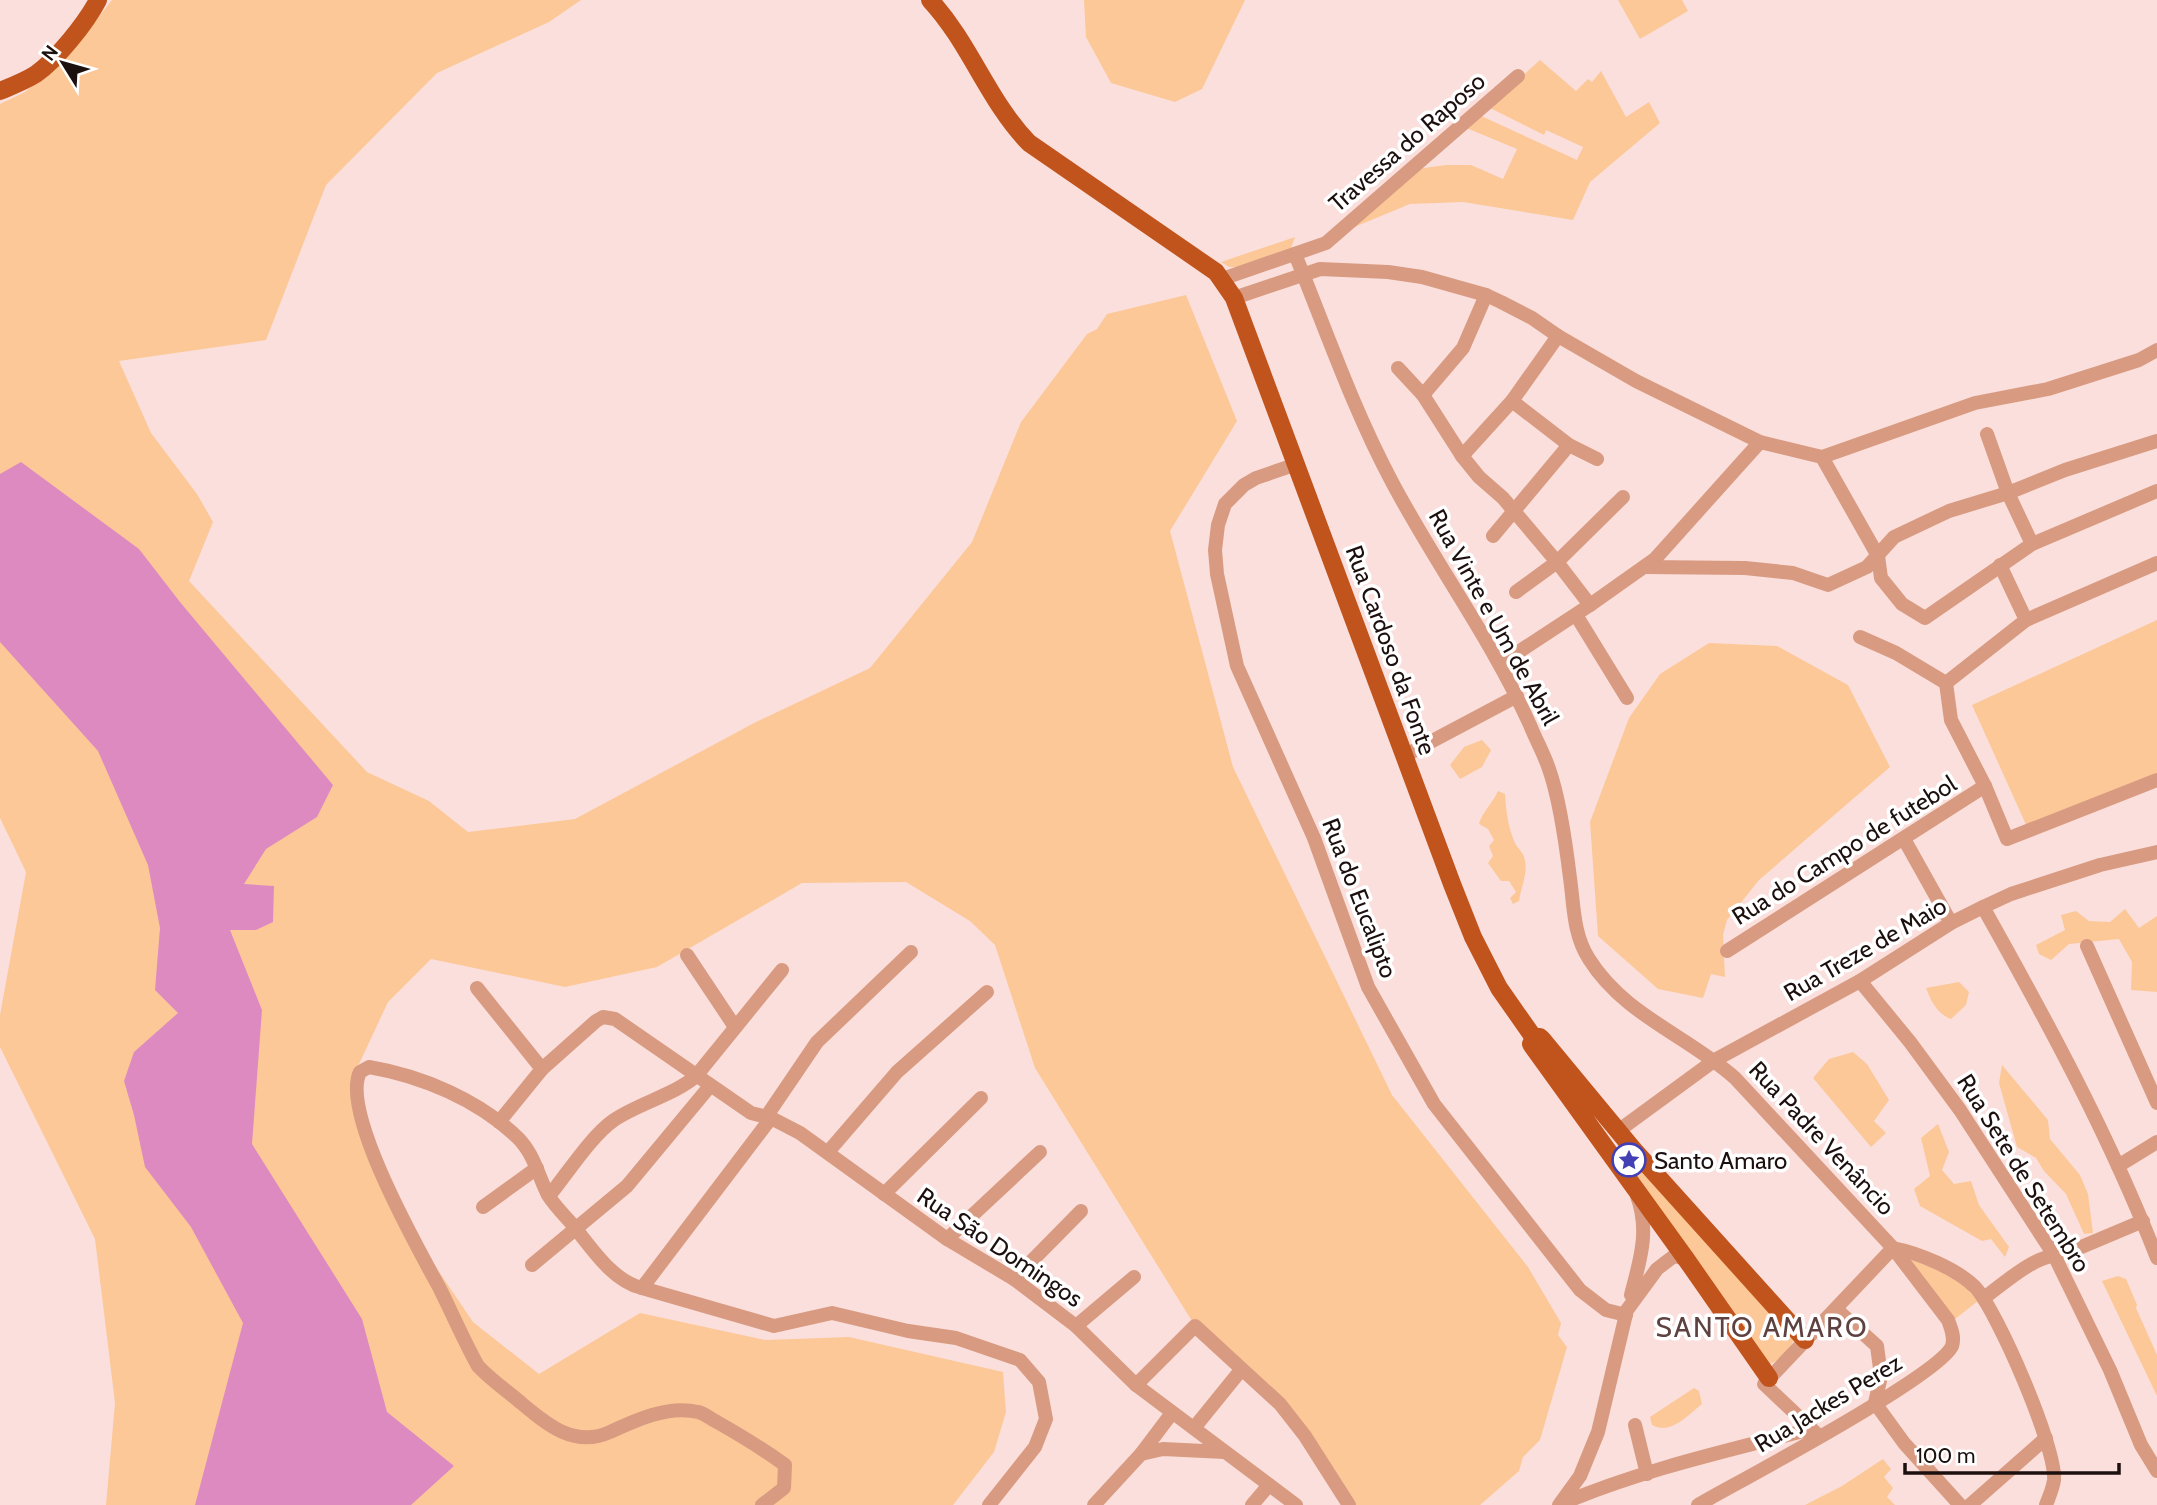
<svg xmlns="http://www.w3.org/2000/svg" width="2157" height="1505" font-family="Cabin,sans-serif">
  <style>
    .green { fill: #fcc898 }
    .water { fill: #dd8ac1 }
    .lines { fill: none; stroke-linecap: round; stroke-linejoin: round }
    .minor { stroke: #d89b81; stroke-width: 14 }
    .major { stroke: #c1541c; stroke-width: 18 }
    .labels { text-anchor: middle; dominant-baseline: central; stroke-width: 7; stroke-linejoin: round; paint-order: stroke }
    .street-label { font-size: 24px; fill: #1c100f; stroke: #fff }
    .poi-label { font-size: 24px; fill: #1c100f; stroke: #fff; text-anchor: start }
    .quarter-label { font-size: 28px; letter-spacing: 2px; fill: #5e4241; stroke: #fff }
  </style>
  <rect width="100%" height="100%" fill="#fbdfdc"/>
  <g class="green">
    <polygon points="112,0 581,0 549,22 437,73 326,185 266,340 119,361 151,433 197,494 213,522 189,581 367,772 429,801 468,832 575,819 756,722 870,668 972,542 1021,422 1087,334 1097,329 1107,314 1186,295 1237,421 1170,531 1233,767 1392,1095 1528,1267 1561,1323 1558,1335 1567,1347 1540,1440 1523,1457 1519,1471 1480,1505 1349,1505 1305,1436 1195,1326 1035,1068 995,945 970,921 906,882 802,883 657,967 565,987 431,959 388,1002 353,1077 389,1198 473,1322 539,1374 640,1313 765,1340 849,1337 1003,1372 1006,1412 994,1452 953,1505 106,1505 115,1403 95,1239 0,1047 0,1015 26,872 0,818 0,104 25,92 68,56"/>
    <polygon points="1084,0 1245,0 1202,89 1175,102 1111,83 1086,37"/>
    <polygon points="1618,0 1682,0 1688,11 1640,39"/>
    <polygon points="1540,60 1576,91 1588,79 1592,82 1601,71 1626,117 1649,102 1660,123 1590,182 1573,220 1463,202 1410,204 1347,230 1417,169 1446,165 1471,165 1503,179 1517,149 1464,127 1479,115 1577,160 1583,147 1546,130 1544,135 1488,107"/>
    <polygon points="1295,237 1291,248 1238,267 1229,267 1221,262"/>
    <polygon points="2157,620 2157,775 2028,829 1972,705"/>
    <polygon points="1709,643 1777,646 1848,685 1890,767 1759,880 1727,920 1723,935 1725,977 1711,974 1703,998 1658,989 1598,936 1590,822 1629,718 1660,674"/>
    <polygon points="1482,740 1491,750 1482,767 1460,779 1450,765 1464,747"/>
    <path d="M1498 791 1505 794C1506 811 1508 827 1515 843 1517 848 1523 852 1524 857 1529 871 1521 887 1519 901L1513 904 1510 898 1516 892 1509 881H1501L1488 863 1493 856 1489 846 1494 840 1488 829 1479 824C1482 812 1493 803 1498 791Z"/>
    <polygon points="2125,909 2139,928 2157,916 2157,992 2131,990 2132,962 2119,939 2069,944 2051,960 2039,954 2036,945 2065,930 2061,915 2076,911 2089,921 2110,922"/>
    <path d="M1959 982 1969 992 1966 1005 1951 1019C1937 1014 1931 1001 1926 988Z"/>
    <polygon points="1853,1052 1867,1064 1889,1100 1874,1121 1886,1133 1871,1147 1813,1078 1829,1059"/>
    <polygon points="2002,1065 2048,1120 2050,1139 2080,1175 2088,1194 2093,1233 2084,1234 2066,1194 2044,1171 2036,1158 2017,1147 1999,1083"/>
    <polygon points="1938,1124 1949,1152 1942,1170 1954,1184 1971,1181 1979,1205 2009,1247 2005,1257 1991,1239 1982,1241 1920,1206 1914,1189 1930,1176 1921,1138"/>
    <path d="M1625 1152 1794 1338C1792 1348 1777 1364 1767 1364L1621 1156Z"/>
    <polygon points="1905,1254 1962,1283 1978,1301 1955,1319"/>
    <polygon points="2118,1276 2126,1279 2137,1305 2136,1308 2157,1355 2157,1396 2102,1281"/>
    <path d="M1694 1388 1699 1391 1702 1404C1687 1416 1671 1435 1652 1425L1650 1417Z"/>
    <polygon points="1883,1459 1891,1469 1884,1477 1893,1488 1887,1497 1895,1505 1805,1505 1842,1486"/>
  </g>
  <polygon class="water" points="21,462 139,549 180,602 333,785 317,817 266,849 244,884 274,886 273,922 256,930 230,930 262,1010 252,1144 362,1319 387,1412 454,1466 411,1505 195,1505 243,1323 191,1227 145,1167 134,1115 124,1081 134,1052 178,1013 155,990 160,928 148,865 98,751 0,642 0,474"/>
  <g class="lines">
    <g class="minor">
      <path d="M1295 254C1326 330 1353 409 1392 482 1436 565 1492 640 1530 725 1536 740 1544 754 1549 769 1560 800 1566 845 1570 878 1574 906 1573 934 1589 959 1624 1015 1688 1036 1735 1078L1893 1248 1764 1384 1819 1436"/>
      <polyline points="1222,279 1326,243 1518,76"/>
      <polyline points="1234,298 1320,269 1388,272 1422,277 1486,295 1501,302 1532,318 1558,336 1636,381 1760,442 1822,457 1975,403 2048,389 2139,360 2157,350"/>
      <polyline points="1558,336 1512,401 1569,445 1597,459"/>
      <polyline points="1398,368 1423,395 1462,456 1479,477 1503,498 1557,562 1590,605 1500,664"/>
      <polyline points="1423,395 1463,348 1486,295"/>
      <polyline points="1987,434 2008,493 2032,544"/>
      <polyline points="1462,456 1512,401"/>
      <polyline points="1822,457 1878,556 1881,578 1902,604 1925,618 2032,544 2157,491"/>
      <polyline points="1297,464 1256,478 1244,485 1225,504 1218,525 1215,550 1217,574 1237,666 1314,838 1368,987 1434,1104 1580,1290 1606,1310 1626,1315"/>
      <polyline points="1493,536 1569,445"/>
      <polyline points="2000,565 2026,620"/>
      <polyline points="1644,567 1745,568 1793,573 1828,585 1867,567 1894,537 1949,511 2008,493 2065,470 2157,441"/>
      <polyline points="1516,592 1557,562 1623,497"/>
      <polyline points="1590,605 1655,559 1760,442"/>
      <polyline points="1576,615 1627,698"/>
      <polyline points="1860,637 1896,653 1946,683"/>
      <polyline points="1946,683 1951,720 1985,786 2007,839 2157,780"/>
      <polyline points="1946,683 2026,620 2157,563"/>
      <polyline points="1404,756 1517,696"/>
      <polyline points="1904,839 1951,923"/>
      <path d="M1983 907C2047 1021 2109 1135 2157 1258"/>
      <polyline points="2087,946 2157,1103"/>
      <polyline points="1727,951 1985,786"/>
      <polyline points="687,955 735,1027"/>
      <polyline points="1860,981 1910,1042 1960,1110 2054,1255 2110,1370 2141,1445 2157,1471"/>
      <polyline points="477,988 542,1069"/>
      <polyline points="766,1117 817,1042 911,952"/>
      <polyline points="499,1122 542,1069 596,1021 603,1017 615,1019 751,1113 771,1118 800,1133 947,1239 1014,1279 1076,1326 1136,1385 1296,1505"/>
      <polyline points="1618,1131 1715,1060 1860,981 1951,923 1983,907 2011,894 2100,865 2157,852"/>
      <polyline points="828,1152 897,1072 987,992"/>
      <polyline points="2118,1166 2157,1142"/>
      <polyline points="884,1194 981,1098"/>
      <path d="M549 1196C567 1174 591 1136 614 1120 637 1104 676 1094 696 1076L782 970"/>
      <polyline points="483,1207 537,1168"/>
      <polyline points="947,1239 1040,1152"/>
      <path d="M1893 1248C1919 1253 1957 1269 1975 1287 1997 1310 2057 1449 2054 1480 2053 1488 2049 1497 2046 1505"/>
      <polyline points="532,1265 627,1186 710,1086"/>
      <polyline points="1014,1279 1081,1211"/>
      <polyline points="642,1288 774,1326 832,1313 908,1331 956,1338 1020,1360 1039,1382 1046,1419 1035,1447 989,1505"/>
      <path d="M1631 1295C1640 1260 1650 1231 1637 1196"/>
      <path d="M1984 1298C2002 1285 2038 1252 2060 1256L2143 1221"/>
      <polyline points="1836,1309 1877,1346 1881,1376 1875,1403 1904,1443 1960,1505"/>
      <polyline points="1076,1326 1134,1277"/>
      <polyline points="1136,1385 1195,1326 1280,1404 1305,1436 1349,1505"/>
      <polyline points="1635,1425 1647,1474"/>
      <polyline points="1194,1428 1241,1370"/>
      <polyline points="1141,1454 1163,1449 1224,1452"/>
      <path d="M1561 1504C1641 1470 1726 1451 1811 1429"/>
      <path d="M762 1505 784 1488 785 1465C763 1449 740 1435 717 1422 711 1419 704 1413 698 1412 668 1405 636 1420 610 1432 571 1450 541 1419 514 1397 502 1387 489 1378 478 1366 464 1341 453 1315 440 1289 419 1250 340 1112 360 1072L369 1067C422 1076 479 1100 518 1138 534 1154 538 1175 548 1195 554 1205 564 1215 572 1224 591 1247 612 1281 642 1288L771 1118"/>
      <polyline points="1094,1505 1141,1454 1172,1413"/>
      <polyline points="1252,1505 1269,1485"/>
      <polyline points="1559,1505 1580,1476 1598,1432 1627,1310 1657,1269 1674,1256 1686,1259"/>
      <path d="M1698 1505C1738 1482 1939 1376 1952 1346 1955 1337 1951 1328 1948 1320L1893 1248"/>
      <polyline points="1970,1505 2046,1438"/>
    </g>
    <g class="major">
      <path d="M930 0C970 43 988 101 1029 143L1216 272 1234 298 1452 884 1473 937 1499 988 1534 1038"/>
      <path d="M0 91C12 86 25 81 36 74 57 59 86 23 98 0"/>
      <polyline points="1769,1378 1686,1259 1533,1047 1531,1044 1534,1038 1540,1037 1542,1039 1633,1149 1805,1340"/>
    </g>
  </g>
  <defs>
    <symbol id="sight-ring" viewBox="-11 -11 22 22"><circle r="9.5" fill="#fff" stroke="#4340b6" stroke-width="1.5"/><path d="M0-6L1.8-2.2L6-1.7L2.9 1.2L3.7 5.4L0 3.3L-3.7 5.4L-2.9 1.2L-6-1.7L-1.8-2.2Z" fill="#4340b6"/></symbol>
  </defs>
  <g fill-rule="evenodd">
    <use href="#sight-ring" x="1610" y="1141" width="38" height="38"/>
  </g>
  <g class="labels">
    <g class="street-label">
      <text transform="translate(1407 142) rotate(-41)">Travessa do Raposo</text>
      <text transform="translate(1494 617) rotate(61)">Rua Vinte e Um de Abril</text>
      <text transform="translate(1391 650) rotate(70)">Rua Cardoso da Fonte</text>
      <text transform="translate(1844 850) rotate(-32)">Rua do Campo de futebol</text>
      <text transform="translate(1360 898) rotate(69)">Rua do Eucalipto</text>
      <text transform="translate(1865 949) rotate(-30)">Rua Treze de Maio</text>
      <text transform="translate(1822 1138) rotate(47)">Rua Padre Venâncio</text>
      <text transform="translate(2024 1173) rotate(58)">Rua Sete de Setembro</text>
      <text transform="translate(1000 1247) rotate(34)">Rua São Domingos</text>
      <text transform="translate(1828 1403) rotate(-31)">Rua Jackes Perez</text>
    </g>
    <g class="poi-label">
      <text x="1654" y="1160">Santo Amaro</text>
    </g>
    <g class="quarter-label">
      <text x="1762" y="1327">SANTO AMARO</text>
    </g>
  </g>
  <g transform="translate(63 63) rotate(307)" stroke="#ffffff" stroke-width="5" paint-order="stroke">
  <path d="M0-5L12 26L0 18L-12 26Z" fill="#1c100f"/>
  <text y="-10" font-size="19" font-weight="bold" text-anchor="middle" fill="#1c100f">N</text>
  </g>
  <path d="M1905 1463v10h214v-10" fill="none" stroke="#1c100f" stroke-width="3.5"/>
  <text x="1916" y="1463" font-size="21" fill="#1c100f" stroke="#ffffff" stroke-width="5" paint-order="stroke">100 m</text>
</svg>
